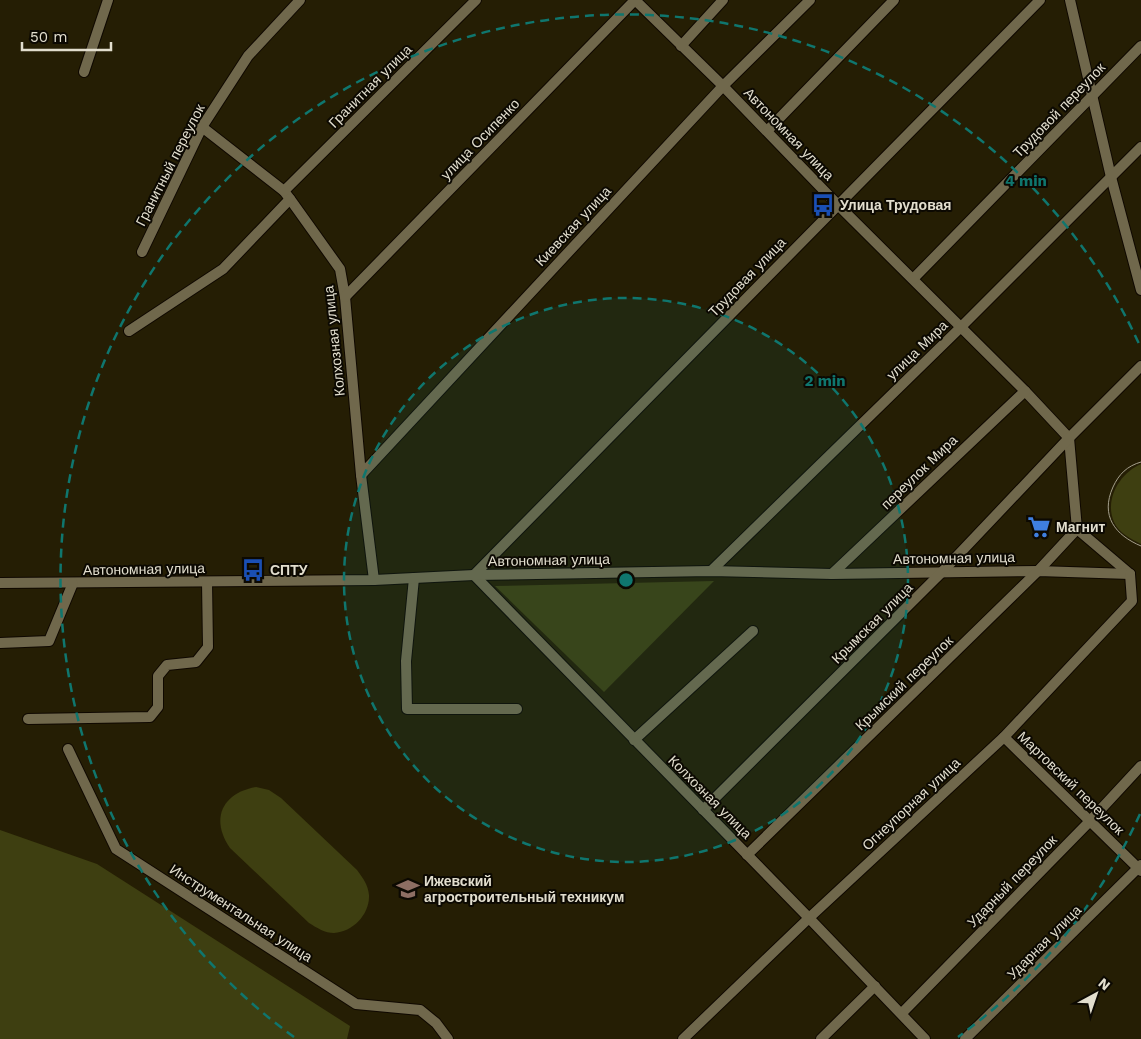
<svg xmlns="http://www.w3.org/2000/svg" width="1141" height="1039" font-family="'Work Sans',sans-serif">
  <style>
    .green { fill: #3e3f11 }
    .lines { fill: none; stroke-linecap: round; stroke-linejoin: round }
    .minor-casing { stroke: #0f0800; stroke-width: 12 }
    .minor { stroke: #70684c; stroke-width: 10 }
    .tram { stroke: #a49f8c; stroke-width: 1 }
    .ring { fill: none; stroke: #0f766e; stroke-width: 2.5; stroke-dasharray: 9 6 }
    .labels { text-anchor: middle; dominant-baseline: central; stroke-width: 4; stroke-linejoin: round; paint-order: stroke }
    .street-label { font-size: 14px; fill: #e2dece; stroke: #0c0902 }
    .poi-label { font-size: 14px; font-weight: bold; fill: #e2dece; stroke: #0c0902; text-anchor: start }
    .centre { fill: #0f766e; stroke: #0c0902; stroke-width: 2.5 }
    .ring-label { font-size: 15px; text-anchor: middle; font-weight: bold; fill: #0f766e; stroke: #0c0902; stroke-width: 4; stroke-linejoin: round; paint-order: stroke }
  </style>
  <rect width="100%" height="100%" fill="#251e04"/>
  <g class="green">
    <path d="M1141 464V544C1131 539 1119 533 1114 522 1104 499 1120 473 1141 464Z"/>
    <polygon points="714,581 604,692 495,586"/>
    <path d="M256 787 269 790 281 798 357 870C363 878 368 885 369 895 370 914 353 932 334 933 325 933 317 928 309 923L230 848C210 819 222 793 256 787Z"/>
    <polygon points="0,830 97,864 350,1026 347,1039 0,1039"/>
  </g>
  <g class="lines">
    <defs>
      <g id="minor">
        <polyline points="635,0 723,86 837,204 1025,391 1069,438 1077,529 1130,574"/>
        <polyline points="1070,0 1111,177 1141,290"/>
        <polyline points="681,46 723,0"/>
        <polyline points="84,72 108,0"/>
        <polyline points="202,127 284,191 290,199 340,269 345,297 361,475 374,580"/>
        <polyline points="767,131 894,0"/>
        <polyline points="284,191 476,0"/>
        <polyline points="142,252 202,127 248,56 300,0"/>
        <polyline points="913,279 1141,46"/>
        <polyline points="345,297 635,0"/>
        <polyline points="129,331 223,269 290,199"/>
        <polyline points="361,475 723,86 810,0"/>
        <polyline points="711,571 961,327 1141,147"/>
        <polyline points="832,574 1025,391"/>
        <polyline points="474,575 1040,0"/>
        <polyline points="474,575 809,918 925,1039"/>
        <polyline points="414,578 406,661 407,709 517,709"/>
        <polyline points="0,583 374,580 474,575 711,571 832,574 1038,571 1130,574"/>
        <polyline points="0,643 49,641 73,583"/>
        <polyline points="28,719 150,717 158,707 158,676 167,665 196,662 208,647 207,582"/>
        <polyline points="1004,737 1141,871"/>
        <polyline points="634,740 753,631"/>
        <polyline points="68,749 116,849 356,1004 420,1010 436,1023 448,1039"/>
        <polyline points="703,810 942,572 1069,438 1141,366"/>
        <polyline points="747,855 1038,571 1077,529"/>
        <polyline points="902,1013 1090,821 1141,766"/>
        <polyline points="683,1039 809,918 1004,737 1132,601 1130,574"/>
        <polyline points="821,1039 875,986"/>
        <polyline points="965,1039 1141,865"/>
      </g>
    </defs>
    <use href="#minor" class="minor-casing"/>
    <use href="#minor" class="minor"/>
    <path class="tram" d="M1141 462C1127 466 1119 474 1113 487 1100 516 1115 535 1141 546"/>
  </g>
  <circle cx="626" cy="580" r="282" fill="#0f766e" fill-opacity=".12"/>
  <g class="ring">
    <circle cx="626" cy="580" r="282"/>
    <path d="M1140 814A565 565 0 0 1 958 1037M294 1037A565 565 0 1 1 1140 346"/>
  </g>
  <defs>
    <symbol id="bus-bare" viewBox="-9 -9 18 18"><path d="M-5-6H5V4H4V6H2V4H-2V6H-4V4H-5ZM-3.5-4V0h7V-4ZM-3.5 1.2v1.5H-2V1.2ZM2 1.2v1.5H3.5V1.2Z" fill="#1a4fb4" stroke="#0c0902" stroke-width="2.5" paint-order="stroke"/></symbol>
    <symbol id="supermarket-bare" viewBox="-9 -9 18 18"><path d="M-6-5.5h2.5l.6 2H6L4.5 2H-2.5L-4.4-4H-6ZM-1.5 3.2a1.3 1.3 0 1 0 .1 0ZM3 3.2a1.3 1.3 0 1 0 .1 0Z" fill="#3f7fe0" stroke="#0c0902" stroke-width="2.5" paint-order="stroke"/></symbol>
    <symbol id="university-bare" viewBox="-9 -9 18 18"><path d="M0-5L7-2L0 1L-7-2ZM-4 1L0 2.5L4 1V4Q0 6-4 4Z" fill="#8d6e63" stroke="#0c0902" stroke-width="2.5" paint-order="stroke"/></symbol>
  </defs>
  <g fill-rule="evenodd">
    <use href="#bus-bare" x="807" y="189" width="32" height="32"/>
    <use href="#supermarket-bare" x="1023" y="511" width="32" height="32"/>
    <use href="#bus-bare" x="237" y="554" width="32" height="32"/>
    <use href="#university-bare" x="392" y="873" width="32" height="32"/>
  </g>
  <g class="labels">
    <g class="street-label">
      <text transform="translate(370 86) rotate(-45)">Гранитная улица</text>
      <text transform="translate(1059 110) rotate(-46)">Трудовой переулок</text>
      <text transform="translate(789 134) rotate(46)">Автономная улица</text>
      <text transform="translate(480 139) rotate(-46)">улица Осипенко</text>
      <text transform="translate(170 165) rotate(-63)">Гранитный переулок</text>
      <text transform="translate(573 226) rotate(-47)">Киевская улица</text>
      <text transform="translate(747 277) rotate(-46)">Трудовая улица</text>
      <text transform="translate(334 341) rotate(-96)">Колхозная улица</text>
      <text transform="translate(917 350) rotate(-44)">улица Мира</text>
      <text transform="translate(919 472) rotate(-44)">переулок Мира</text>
      <text transform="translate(954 558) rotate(-1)">Автономная улица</text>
      <text transform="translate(549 560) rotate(-1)">Автономная улица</text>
      <text transform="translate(144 569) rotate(-1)">Автономная улица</text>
      <text transform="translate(872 623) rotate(-45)">Крымская улица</text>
      <text transform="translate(904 683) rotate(-44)">Крымский переулок</text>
      <text transform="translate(1071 783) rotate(44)">Мартовский переулок</text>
      <text transform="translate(710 797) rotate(45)">Колхозная улица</text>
      <text transform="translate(911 804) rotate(-43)">Огнеупорная улица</text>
      <text transform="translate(1012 881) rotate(-46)">Ударный переулок</text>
      <text transform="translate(241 913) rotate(33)">Инструментальная улица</text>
      <text transform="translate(1044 942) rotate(-45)">Ударная улица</text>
    </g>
    <g class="poi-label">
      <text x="840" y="205">Улица Трудовая</text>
      <text x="1056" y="527">Магнит</text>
      <text x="270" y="570">СПТУ</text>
      <text x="424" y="881">Ижевский<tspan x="424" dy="16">агростроительный техникум</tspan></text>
    </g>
  </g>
  <circle cx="626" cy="580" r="8" class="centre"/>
  <g class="ring-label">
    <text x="1026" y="186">4 min</text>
    <text x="825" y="386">2 min</text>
  </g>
  <g transform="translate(1096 994) rotate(40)" stroke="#0c0902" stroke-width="4" paint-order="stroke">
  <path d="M0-4L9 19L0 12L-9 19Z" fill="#e2dece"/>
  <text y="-8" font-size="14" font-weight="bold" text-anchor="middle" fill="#e2dece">N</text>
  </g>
  <path d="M22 42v8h89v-8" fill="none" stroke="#e2dece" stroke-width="2.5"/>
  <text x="30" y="42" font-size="15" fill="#e2dece" stroke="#0c0902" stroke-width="4" paint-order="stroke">50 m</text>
</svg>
